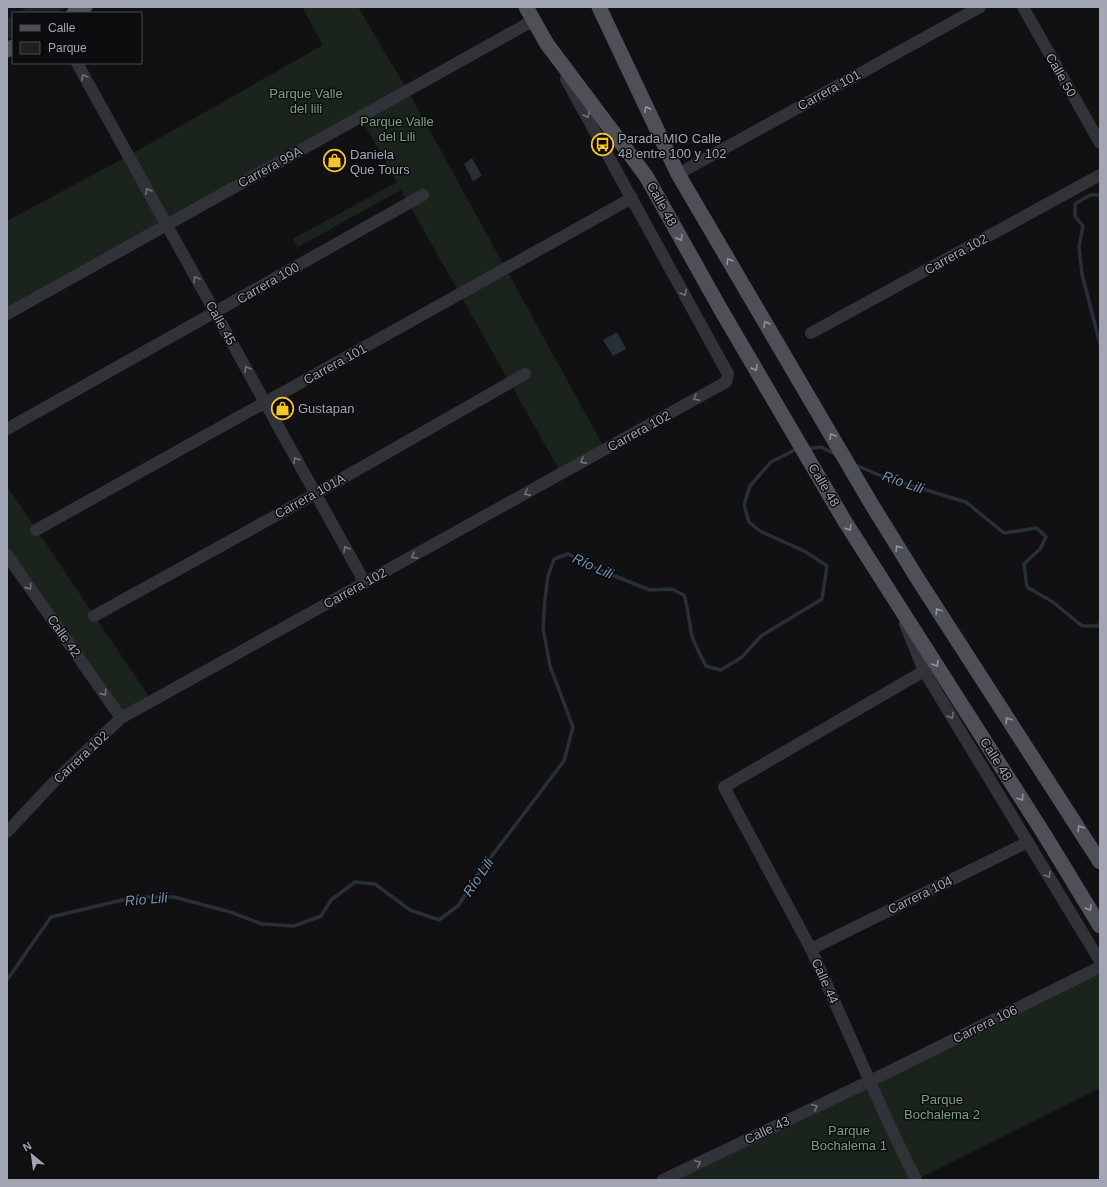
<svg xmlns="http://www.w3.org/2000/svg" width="1107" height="1187" font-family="Helvetica,sans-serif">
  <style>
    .green { fill: #1b231d }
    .water { fill: #272f37 }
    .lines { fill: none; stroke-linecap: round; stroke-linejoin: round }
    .stream { stroke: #272f37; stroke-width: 3.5 }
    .minor { stroke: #323338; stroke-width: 12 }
    .major { stroke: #4e4f57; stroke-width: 15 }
    .oneway { stroke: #70727c }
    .oneway2 { stroke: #9195a1 }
    .labels { text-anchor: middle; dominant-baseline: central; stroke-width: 3; stroke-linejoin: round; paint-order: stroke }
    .street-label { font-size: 13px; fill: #a2a6b4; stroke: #0c0c0e }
    .park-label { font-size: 13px; fill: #78a07e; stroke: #0c0c0e }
    .poi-label { font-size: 13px; fill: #a2a6b4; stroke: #0c0c0e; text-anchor: start }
    .water-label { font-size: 14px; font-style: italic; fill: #7790b2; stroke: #0c0c0e }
  </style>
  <rect width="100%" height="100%" fill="#111113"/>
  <g class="green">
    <polygon points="28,7 66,7 55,13 17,13"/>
    <polygon points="302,7 358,7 408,91 605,449 561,473 401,190 298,247 293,239 397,182 360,117 7,314 7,221 128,156 323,45"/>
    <polygon points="13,15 13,36 7,40 7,19"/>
    <polygon points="7,486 152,701 121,718 7,555"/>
    <polygon points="1100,967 1100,1088 916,1180 663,1180"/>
  </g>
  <g class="water">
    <polygon points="472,158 482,176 473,181 464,164"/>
    <polygon points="617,332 626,349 613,356 603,340"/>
  </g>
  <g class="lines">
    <g class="stream">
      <polyline points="1100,195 1090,195 1075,204 1075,216 1083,226 1079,247 1082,274 1100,344"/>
      <polyline points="807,449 821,447 837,455"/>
      <polyline points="853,464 886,478 966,502 1004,533 1037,528 1046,537 1040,549 1024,564 1027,587 1053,602 1082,626 1097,626 1100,624"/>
      <path d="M7 980 51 917 135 897H174L230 912 262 924 294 926 321 916 331 900 355 882 375 884 410 910 439 920 459 905 475 878 564 761 573 727 550 666 543 628 545 599 548 576 554 559 568 554 602 571 650 590 672 589 684 595C688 608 689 622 692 636 695 646 701 656 706 666L721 670 742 657 761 636 822 599 827 566 806 552 760 531 749 522 744 505 750 486 771 462 795 450 799 449"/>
    </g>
    <g class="minor">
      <polyline points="1023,7 1100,143"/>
      <polyline points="77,63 365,583"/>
      <polyline points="678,174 980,7"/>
      <polyline points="7,314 534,20"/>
      <polyline points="811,333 1100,175"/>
      <polyline points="7,429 423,195"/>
      <polyline points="36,530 632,198"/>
      <polyline points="7,555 121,718"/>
      <polyline points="94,616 315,494 525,374"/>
      <polyline points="905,624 924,671 1100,961"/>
      <polyline points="7,832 52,784 121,718 726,382 728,374 566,79"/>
      <polyline points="811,949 1028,842"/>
      <polyline points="663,1180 870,1081 1100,967"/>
      <polyline points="916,1180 888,1122 811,949 724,787 924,671"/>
    </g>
    <g class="major">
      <polyline points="526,7 547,44 646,176 721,310 844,520 1044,834 1100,926"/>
      <polyline points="599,7 678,174 872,505 919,581 1100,862"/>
      <polyline points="74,13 85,7"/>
      <polyline points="7,50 13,47"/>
    </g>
  </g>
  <defs><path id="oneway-chevron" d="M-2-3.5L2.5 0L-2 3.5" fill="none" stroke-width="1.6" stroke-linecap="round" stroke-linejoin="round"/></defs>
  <g class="oneway">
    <use href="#oneway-chevron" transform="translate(84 77) rotate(-118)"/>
    <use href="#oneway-chevron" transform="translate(587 115) rotate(61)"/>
    <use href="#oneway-chevron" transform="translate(148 191) rotate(-119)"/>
    <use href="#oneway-chevron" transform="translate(196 279) rotate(-119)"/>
    <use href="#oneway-chevron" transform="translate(684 293) rotate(61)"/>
    <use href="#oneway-chevron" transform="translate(247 369) rotate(-119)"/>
    <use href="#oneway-chevron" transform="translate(696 398) rotate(151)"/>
    <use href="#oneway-chevron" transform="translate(296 460) rotate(-119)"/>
    <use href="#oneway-chevron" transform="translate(583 461) rotate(151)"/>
    <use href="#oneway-chevron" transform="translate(527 493) rotate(151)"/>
    <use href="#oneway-chevron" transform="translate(346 549) rotate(-119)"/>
    <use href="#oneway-chevron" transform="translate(414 556) rotate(151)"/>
    <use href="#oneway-chevron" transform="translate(29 587) rotate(55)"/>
    <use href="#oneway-chevron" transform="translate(104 693) rotate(55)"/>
    <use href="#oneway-chevron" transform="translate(951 716) rotate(59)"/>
    <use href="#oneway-chevron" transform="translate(1048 875) rotate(59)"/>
    <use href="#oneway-chevron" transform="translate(815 1107) rotate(-25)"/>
    <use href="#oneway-chevron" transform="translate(698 1163) rotate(-25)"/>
  </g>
  <g class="oneway2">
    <use href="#oneway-chevron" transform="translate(647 109) rotate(-115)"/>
    <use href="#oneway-chevron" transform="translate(680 238) rotate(61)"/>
    <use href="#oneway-chevron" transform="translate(729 261) rotate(-121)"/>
    <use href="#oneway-chevron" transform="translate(766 324) rotate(-120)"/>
    <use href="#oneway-chevron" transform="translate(755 368) rotate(59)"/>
    <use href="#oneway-chevron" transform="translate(832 436) rotate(-120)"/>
    <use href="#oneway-chevron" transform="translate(849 528) rotate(58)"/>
    <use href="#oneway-chevron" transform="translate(898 548) rotate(-122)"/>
    <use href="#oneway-chevron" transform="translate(938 611) rotate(-123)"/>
    <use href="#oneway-chevron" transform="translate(936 664) rotate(58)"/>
    <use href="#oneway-chevron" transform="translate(1008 720) rotate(-123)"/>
    <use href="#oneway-chevron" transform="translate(1021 798) rotate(57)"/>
    <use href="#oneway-chevron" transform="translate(1080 828) rotate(-122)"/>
    <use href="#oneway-chevron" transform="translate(1089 908) rotate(59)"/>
  </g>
  <defs>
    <symbol id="bus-ring" viewBox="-11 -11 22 22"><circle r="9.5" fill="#0c0c0e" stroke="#fac623" stroke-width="1.5"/><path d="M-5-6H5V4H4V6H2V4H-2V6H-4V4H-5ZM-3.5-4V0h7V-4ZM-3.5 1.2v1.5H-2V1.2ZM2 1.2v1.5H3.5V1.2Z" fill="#fac623"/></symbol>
    <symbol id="shop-ring" viewBox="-11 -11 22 22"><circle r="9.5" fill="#0c0c0e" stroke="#fac623" stroke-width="1.5"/><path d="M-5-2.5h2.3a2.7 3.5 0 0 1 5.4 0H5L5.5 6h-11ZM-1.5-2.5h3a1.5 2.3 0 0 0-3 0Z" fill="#fac623"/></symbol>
  </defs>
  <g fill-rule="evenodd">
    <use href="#bus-ring" x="590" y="132" width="25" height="25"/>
    <use href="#shop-ring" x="322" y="148" width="25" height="25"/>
    <use href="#shop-ring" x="270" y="396" width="25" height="25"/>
  </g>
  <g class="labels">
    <g class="street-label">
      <text transform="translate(1061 75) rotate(60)">Calle 50</text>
      <text transform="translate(829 90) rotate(-29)">Carrera 101</text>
      <text transform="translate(270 167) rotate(-29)">Carrera 99A</text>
      <text transform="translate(662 204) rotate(61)">Calle 48</text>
      <text transform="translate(956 254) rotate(-29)">Carrera 102</text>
      <text transform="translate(268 283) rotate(-30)">Carrera 100</text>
      <text transform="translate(221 323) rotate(61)">Calle 45</text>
      <text transform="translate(335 364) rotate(-29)">Carrera 101</text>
      <text transform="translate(639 431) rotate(-29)">Carrera 102</text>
      <text transform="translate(824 485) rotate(59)">Calle 48</text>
      <text transform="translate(310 496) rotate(-29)">Carrera 101A</text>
      <text transform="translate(355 588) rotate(-29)">Carrera 102</text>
      <text transform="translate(64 636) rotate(55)">Calle 42</text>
      <text transform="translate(81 757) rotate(-43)">Carrera 102</text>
      <text transform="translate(996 759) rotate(58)">Calle 48</text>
      <text transform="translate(920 895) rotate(-26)">Carrera 104</text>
      <text transform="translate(825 981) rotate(66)">Calle 44</text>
      <text transform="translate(985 1024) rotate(-26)">Carrera 106</text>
      <text transform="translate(767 1130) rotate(-25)">Calle 43</text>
    </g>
    <g class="park-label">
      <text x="306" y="93">Parque Valle<tspan x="306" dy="15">del lili</tspan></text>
      <text x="397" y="121">Parque Valle<tspan x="397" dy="15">del Lili</tspan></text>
      <text x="942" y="1099">Parque<tspan x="942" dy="15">Bochalema 2</tspan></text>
      <text x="849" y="1130">Parque<tspan x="849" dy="15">Bochalema 1</tspan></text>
    </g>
    <g class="poi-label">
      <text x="618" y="138">Parada MIO Calle<tspan x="618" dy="15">48 entre 100 y 102</tspan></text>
      <text x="350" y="154">Daniela<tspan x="350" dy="15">Que Tours</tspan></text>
      <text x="298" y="408">Gustapan</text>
    </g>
    <g class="water-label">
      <text transform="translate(903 482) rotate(19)">Río Lili</text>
      <text transform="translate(593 566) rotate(24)">Río Lili</text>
      <text transform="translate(478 877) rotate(-56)">Río Lili</text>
      <text transform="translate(146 899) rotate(-5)">Río Lili</text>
    </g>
  </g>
  <rect width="1107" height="1187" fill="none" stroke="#a2a6b4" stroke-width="16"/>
  <rect x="12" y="12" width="130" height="52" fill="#0c0c0e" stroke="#484a50"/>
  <rect x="20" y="25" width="20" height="6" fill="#4e4f57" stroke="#484a50"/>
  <text x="48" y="32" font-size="12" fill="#a2a6b4">Calle</text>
  <rect x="20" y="42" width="20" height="12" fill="#1b231d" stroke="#484a50"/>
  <text x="48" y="52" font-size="12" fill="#a2a6b4">Parque</text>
  <g transform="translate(32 1155) rotate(331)" stroke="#0c0c0e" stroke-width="3" paint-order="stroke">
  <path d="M0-3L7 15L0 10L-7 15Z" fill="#a2a6b4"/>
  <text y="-6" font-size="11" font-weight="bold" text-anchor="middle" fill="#a2a6b4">N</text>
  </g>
</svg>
